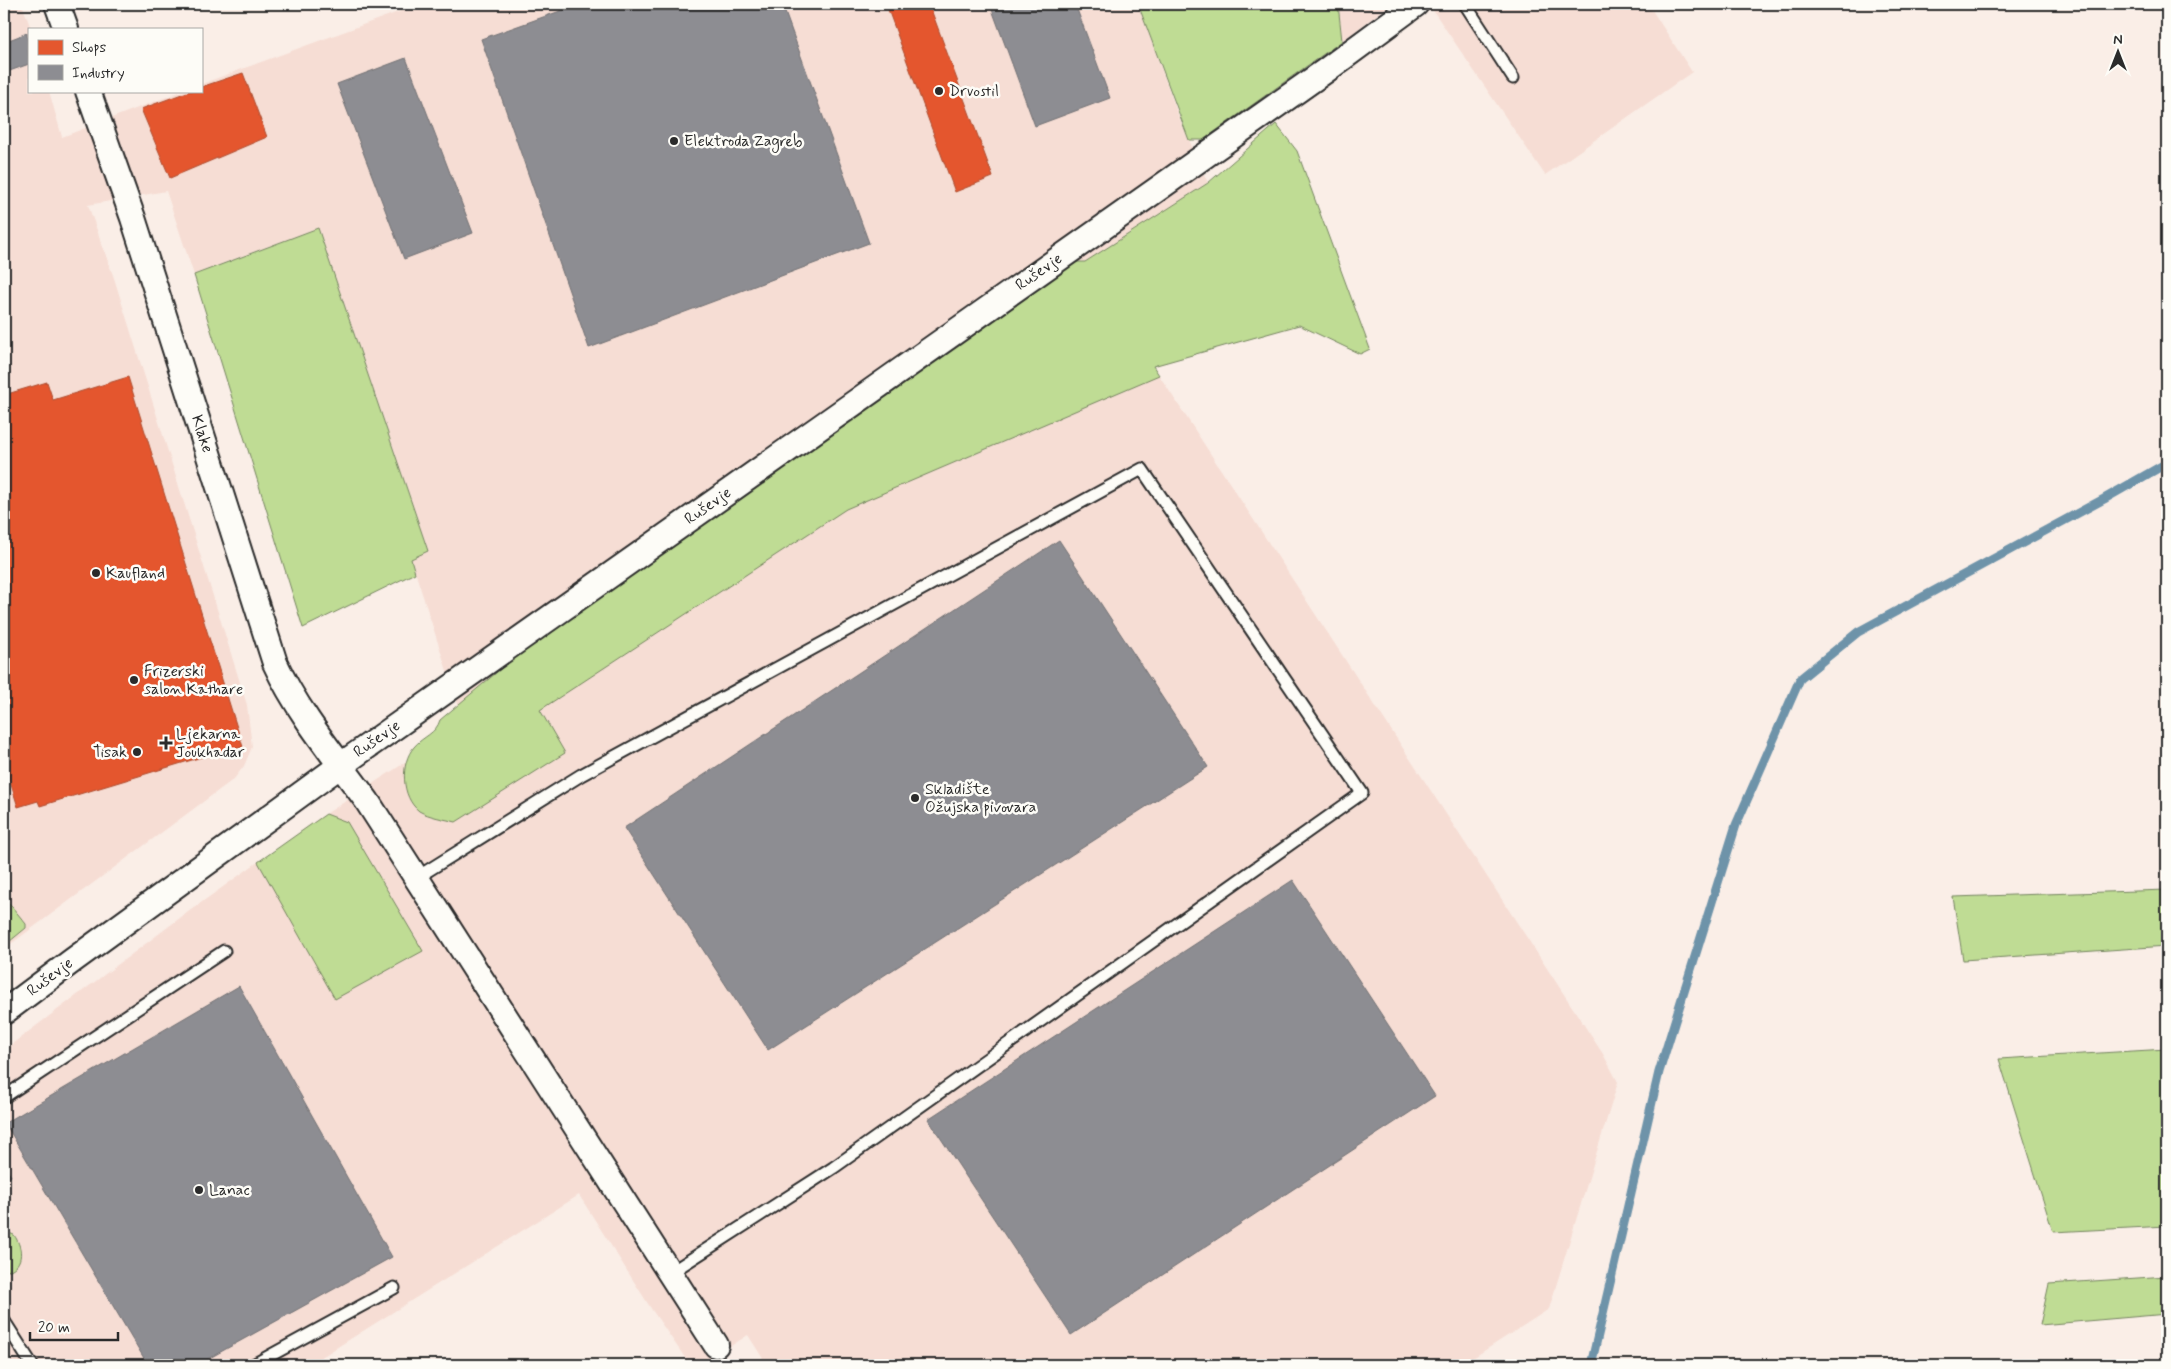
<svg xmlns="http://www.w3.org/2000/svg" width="2171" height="1369" font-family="Mynerve,sans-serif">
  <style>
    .built { fill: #f6ddd4 }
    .green { fill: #bfdc94; stroke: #758460 }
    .shops { fill: #e4572e; stroke: #ac4a2d }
    .industry { fill: #8d8d92; stroke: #707073 }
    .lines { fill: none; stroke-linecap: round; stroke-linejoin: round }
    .stream { stroke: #6e93a9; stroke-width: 9 }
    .lane-casing { stroke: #2b2b2b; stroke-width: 15 }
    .street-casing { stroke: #2b2b2b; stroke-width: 28 }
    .path { stroke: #2b2b2b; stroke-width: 3; stroke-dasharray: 5 4; stroke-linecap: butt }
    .lane { stroke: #fdfcf7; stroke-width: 11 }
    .street { stroke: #fdfcf7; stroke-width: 24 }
    .poi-dot { fill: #2b2b2b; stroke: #fdfcf7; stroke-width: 2 }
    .labels { text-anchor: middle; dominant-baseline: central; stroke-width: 5; stroke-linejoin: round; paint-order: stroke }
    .poi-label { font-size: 16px; fill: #2b2b2b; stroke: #fdfcf7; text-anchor: start }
    .street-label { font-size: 16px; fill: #2b2b2b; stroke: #fdfcf7 }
  </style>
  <rect width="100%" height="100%" fill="#faeee7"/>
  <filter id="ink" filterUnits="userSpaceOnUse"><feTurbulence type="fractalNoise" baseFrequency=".02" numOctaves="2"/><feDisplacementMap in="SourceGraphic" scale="10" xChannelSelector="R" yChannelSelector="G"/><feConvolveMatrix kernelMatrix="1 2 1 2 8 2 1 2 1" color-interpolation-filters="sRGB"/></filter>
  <g filter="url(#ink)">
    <g class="built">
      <polygon points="4,4 22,4 31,29 29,29 29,91 49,91 62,137 182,91 201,91 201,84 420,4 1138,4 1179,117 1208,183 1085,262 1603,1054 1618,1082 1549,1309 1462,1365 767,1365 748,1335 701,1365 690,1365 652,1310 579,1195 309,1365 4,1365 4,1050 188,912 318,819 406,762 413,747 438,728 440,720 458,705 411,559 428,551 318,228 194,275 166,191 88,205 114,278 247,705 252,747 244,766 234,779 4,949"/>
      <polygon points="1338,4 1391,4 1342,41"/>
      <polygon points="1439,4 1648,4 1692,72 1545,175 1432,9"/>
    </g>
    <g class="green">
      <polygon points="1138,4 1338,4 1342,41 1203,140 1189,140"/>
      <path d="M1276 124 1297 151 1370 349 1360 354 1299 325 1153 366 1159 375 846 509 540 710 565 753 456 822C445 819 429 817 419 811 401 797 400 763 414 747 423 736 436 734 440 720L534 641 1074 262H1085L1208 183Z"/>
      <polygon points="318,228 428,551 411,559 415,573 303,628 194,275"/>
      <polygon points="326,814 347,822 423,951 335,999 258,862"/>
      <polygon points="2167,890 2167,946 1963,960 1953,897"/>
      <polygon points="4,897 26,924 26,928 4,946"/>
      <polygon points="2167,1049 2167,1226 2053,1232 1999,1059"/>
      <path d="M4 1231 14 1235C24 1249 24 1268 4 1272Z"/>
      <polygon points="2167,1276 2167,1314 2040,1325 2049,1284"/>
    </g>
    <g class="shops">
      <polygon points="886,4 929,4 993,177 955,192"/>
      <polygon points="243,73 267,137 170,178 141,109 190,91 201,91 201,87"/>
      <polygon points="128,377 243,747 215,753 40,806 38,801 18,807 4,762 4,395 47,382 53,400"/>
    </g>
    <g class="industry">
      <polygon points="580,4 782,4 869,243 589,348 481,39"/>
      <polygon points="990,4 1075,4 1110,98 1035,126"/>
      <polygon points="27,33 29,64 4,73 4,42"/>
      <polygon points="406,58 473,233 404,259 337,84"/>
      <polygon points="1059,540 1208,767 768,1050 624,828"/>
      <polygon points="1293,880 1435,1096 1071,1335 928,1119"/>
      <polygon points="239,986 392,1257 197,1365 148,1365 5,1123"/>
      <polygon points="4,1166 11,1176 4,1182"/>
    </g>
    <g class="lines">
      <polyline class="stream" points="1591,1365 1659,1072 1736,825 1800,679 1858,632 2104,499 2167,463"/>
      <defs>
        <g id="lane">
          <polyline points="1465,4 1513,78"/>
          <polyline points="416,878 581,775 1142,469 1362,793 833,1168 670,1273"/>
          <polyline points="4,1097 224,951"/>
          <polyline points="4,1321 32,1365"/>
          <polyline points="253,1365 394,1288"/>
        </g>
        <g id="street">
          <polyline points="57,4 66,29"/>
          <path d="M88 91 133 218 275 663C298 713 335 757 367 801L716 1345"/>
          <polyline points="4,1012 72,961 341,765 1325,71 1416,4"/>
        </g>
      </defs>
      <use href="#lane" class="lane-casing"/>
      <use href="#street" class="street-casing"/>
      <polyline class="path" points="2163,1365 2167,1354"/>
      <use href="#lane" class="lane"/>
      <use href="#street" class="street"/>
    </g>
  </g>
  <g class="poi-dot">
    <circle cx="939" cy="91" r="5"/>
    <circle cx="674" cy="141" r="5"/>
    <circle cx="96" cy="573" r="5"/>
    <circle cx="134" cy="680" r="5"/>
    <path d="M163.5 735.5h5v5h5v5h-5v5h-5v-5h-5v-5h5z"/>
    <circle cx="137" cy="752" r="5"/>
    <circle cx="915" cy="798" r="5"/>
    <circle cx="199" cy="1190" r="5"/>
  </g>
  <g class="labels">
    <g class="poi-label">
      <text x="949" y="91">Drvostil</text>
      <text x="684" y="141">Elektroda Zagreb</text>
      <text x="106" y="573">Kaufland</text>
      <text x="144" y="671">Frizerski<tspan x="144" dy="18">salon Kathare</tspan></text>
      <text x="176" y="734">Ljekarna<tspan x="176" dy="18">Joukhadar</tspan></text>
      <text x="127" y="752" text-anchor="end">Tisak</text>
      <text x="925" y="789">Skladište<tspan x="925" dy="18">Ožujska pivovara</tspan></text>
      <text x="209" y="1190">Lanac</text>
    </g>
    <g class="street-label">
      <text transform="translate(1039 272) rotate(-35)">Ruševje</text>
      <text transform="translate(202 434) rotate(72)">Klake</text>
      <text transform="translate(708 506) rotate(-35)">Ruševje</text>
      <text transform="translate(377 739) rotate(-35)">Ruševje</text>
      <text transform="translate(50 977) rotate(-37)">Ruševje</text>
    </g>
  </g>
  <rect width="2171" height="1369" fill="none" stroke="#fdfcf7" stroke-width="20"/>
  <rect x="10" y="10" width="2151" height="1349" fill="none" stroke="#2b2b2b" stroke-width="2" filter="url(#ink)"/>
  <rect x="28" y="28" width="175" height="65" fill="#fdfcf7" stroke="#a9a8a5"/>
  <rect x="38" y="40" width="25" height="15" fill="#e4572e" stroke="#a9a8a5"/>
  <text x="72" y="52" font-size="15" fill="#2b2b2b">Shops</text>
  <rect x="38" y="65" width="25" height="15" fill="#8d8d92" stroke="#a9a8a5"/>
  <text x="72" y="78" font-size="15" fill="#2b2b2b">Industry</text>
  <g transform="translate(2118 52)" stroke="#fdfcf7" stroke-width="4" paint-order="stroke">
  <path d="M0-4L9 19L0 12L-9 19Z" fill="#2b2b2b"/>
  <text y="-8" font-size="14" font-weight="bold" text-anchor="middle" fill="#2b2b2b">N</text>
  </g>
  <path d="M30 1332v8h88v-8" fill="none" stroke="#2b2b2b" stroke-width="2.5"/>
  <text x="38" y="1332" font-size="15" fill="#2b2b2b" stroke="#fdfcf7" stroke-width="4" paint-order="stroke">20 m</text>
</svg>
